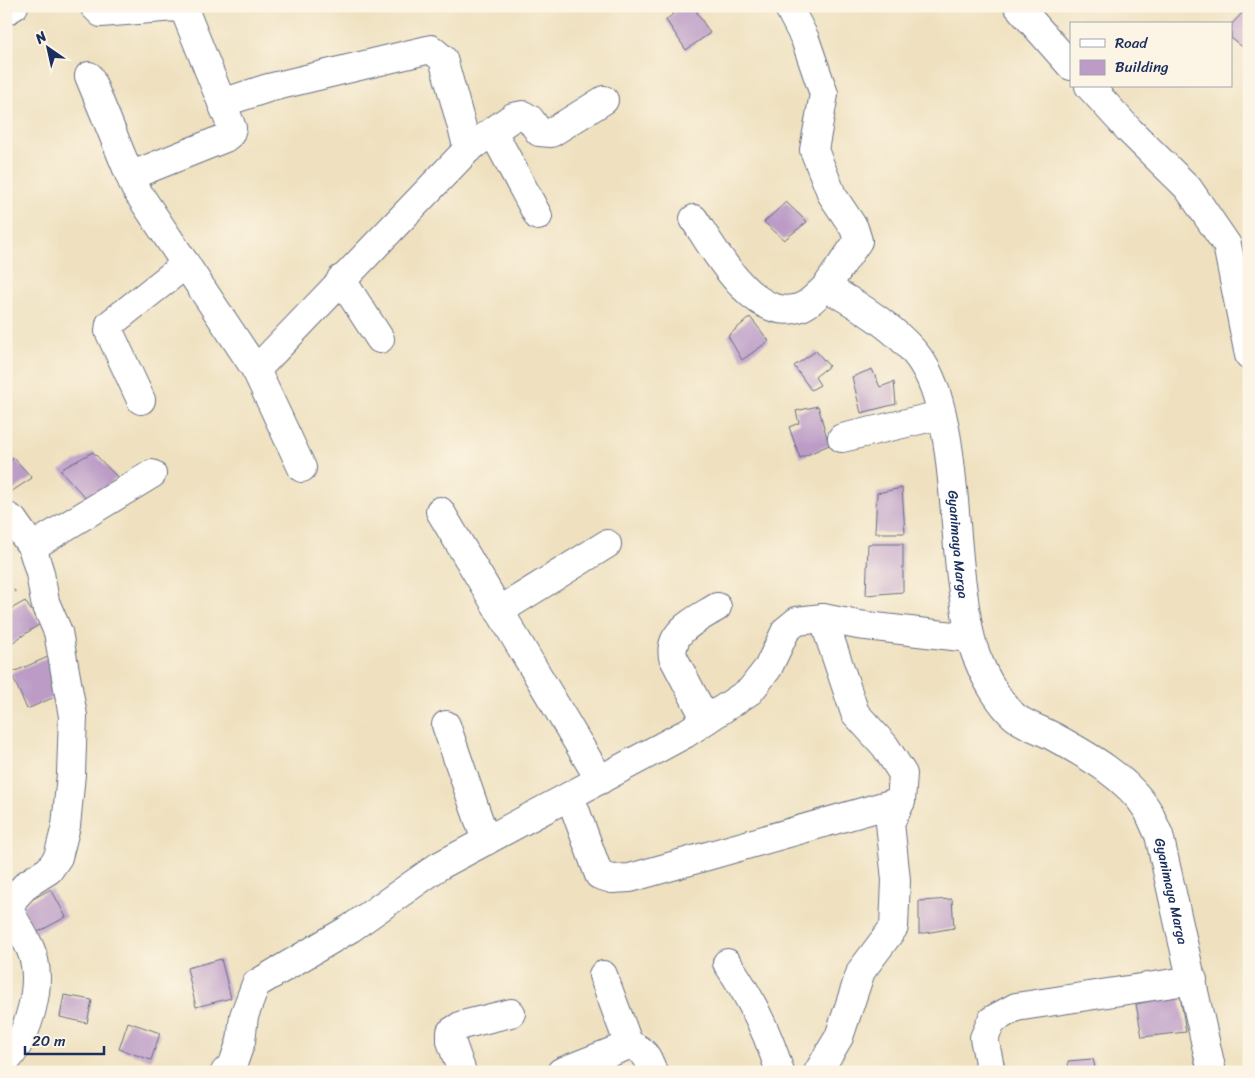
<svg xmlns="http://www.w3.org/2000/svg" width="1255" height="1078" font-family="Sriracha,sans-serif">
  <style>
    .building { fill: #bc9cc7 }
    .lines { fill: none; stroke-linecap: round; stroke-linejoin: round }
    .street-casing { stroke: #656d80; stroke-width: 30 }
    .path { stroke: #656d80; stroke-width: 3; stroke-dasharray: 1 4; stroke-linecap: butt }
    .street { stroke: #fff; stroke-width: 28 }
    .labels { text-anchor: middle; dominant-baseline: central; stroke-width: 4.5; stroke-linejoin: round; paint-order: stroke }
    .street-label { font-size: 14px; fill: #1b2f5e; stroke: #fcf5e5 }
  </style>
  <rect width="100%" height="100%" fill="#fcf5e5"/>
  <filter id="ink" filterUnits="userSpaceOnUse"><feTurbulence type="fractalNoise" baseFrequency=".02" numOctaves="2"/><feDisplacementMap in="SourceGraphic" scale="10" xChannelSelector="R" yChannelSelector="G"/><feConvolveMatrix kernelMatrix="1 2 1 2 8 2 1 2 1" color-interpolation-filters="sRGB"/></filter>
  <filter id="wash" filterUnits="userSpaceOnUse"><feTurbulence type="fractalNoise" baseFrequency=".0096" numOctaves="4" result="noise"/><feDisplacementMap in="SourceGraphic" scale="20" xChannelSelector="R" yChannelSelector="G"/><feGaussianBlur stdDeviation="1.12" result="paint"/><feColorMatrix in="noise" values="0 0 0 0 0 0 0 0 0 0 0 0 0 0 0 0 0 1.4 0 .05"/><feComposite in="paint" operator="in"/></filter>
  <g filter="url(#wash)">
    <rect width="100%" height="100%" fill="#efe1c0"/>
    <g id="blocks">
      <g class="building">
        <polygon points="682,6 693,6 710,33 686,50 666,20"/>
        <polygon points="1242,13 1249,17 1249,52 1231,38 1231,25"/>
        <polygon points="786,202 807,222 784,240 764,222"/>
        <polygon points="750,317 769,341 742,360 728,336"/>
        <polygon points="816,351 829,366 815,377 820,385 811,390 794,366"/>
        <polygon points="872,369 880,387 894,382 896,404 861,413 852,377"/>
        <polygon points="818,406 829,445 800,458 789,427 799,423 796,411"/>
        <polygon points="93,452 117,477 90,503 60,470"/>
        <polygon points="14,458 32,478 6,495 6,465"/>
        <polygon points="902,488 905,533 875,533 877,493"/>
        <polygon points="868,544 903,544 903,592 866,595"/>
        <polygon points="25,601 40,624 10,644 6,639 6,612"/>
        <polygon points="48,657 64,693 27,709 11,673"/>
        <polygon points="51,889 66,917 36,933 22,905"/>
        <polygon points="952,899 954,928 919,934 919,901"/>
        <polygon points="221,959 231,998 196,1007 187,968"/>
        <polygon points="64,995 92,1000 87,1023 60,1017"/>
        <polygon points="1180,995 1186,1032 1142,1037 1136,1004"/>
        <polygon points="128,1022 160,1033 151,1060 119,1049"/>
        <polygon points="1093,1059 1096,1072 1069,1072 1068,1061"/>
      </g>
    </g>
  </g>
  <g filter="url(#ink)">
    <use href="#blocks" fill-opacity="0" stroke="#656d80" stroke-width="1"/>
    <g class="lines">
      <defs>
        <g id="street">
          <polyline points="94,6 101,13 175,7 182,10 186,14 232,128 230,134 225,138 130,176 135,188 256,370 302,468"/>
          <path id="s1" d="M788 6 805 39 824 94 814 150 832 195 854 228 858 241 826 287C858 305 903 332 923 364 955 415 953 523 962 585 966 612 968 638 979 662 986 680 1000 703 1014 716 1024 725 1042 730 1054 737 1087 755 1128 778 1148 811 1152 819 1155 827 1159 835L1212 1072"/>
          <polyline points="1018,6 1071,66"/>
          <polyline points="6,11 14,6"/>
          <polyline points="89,76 130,176"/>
          <polyline points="1089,86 1130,131 1188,188 1227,245 1249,355"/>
          <polyline points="222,103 268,88 431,49 443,59 468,149"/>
          <polyline points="493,132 538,216"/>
          <path d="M694 219C714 250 754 322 798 308 808 306 818 294 826 287"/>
          <polyline points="341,279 380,339"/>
          <polyline points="256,370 468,149 513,117 523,115 530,119 539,132 551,133 604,100"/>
          <polyline points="141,400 109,331 110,324 186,264"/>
          <polyline points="842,438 941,415"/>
          <polyline points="440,511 600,780"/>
          <path d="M6 516 13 520 32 547 40 573 45 602 58 632 73 716 71 774 66 826 58 857 49 870 27 884 14 898 9 910C16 923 24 935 30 948 45 981 29 1035 6 1061"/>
          <polyline points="32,547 152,474"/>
          <polyline points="499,611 607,544"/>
          <path d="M706 720 673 657C668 631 698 619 717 607"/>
          <polyline points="446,725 486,841"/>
          <polyline points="570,796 599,875 612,879 630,878 901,801"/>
          <path d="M727 963C750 996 768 1033 780 1072"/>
          <path d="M603 975 629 1045C644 1049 648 1057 653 1072"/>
          <polyline points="225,1072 233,1064 241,1041 244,1016 256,984 351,928 439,866 685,734 750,691 768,668 786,630 797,621 823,618 858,625 970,638"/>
          <polyline points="462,1072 451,1041 451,1032 462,1025 511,1013"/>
          <polyline points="561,1072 629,1045"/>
          <polyline points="818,1072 839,1037 861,971 894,927 896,880 890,823 901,801 903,774 885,746 855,713 823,618"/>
          <polyline points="991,1072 984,1038 992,1020 1016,1007 1193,980"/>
        </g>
      </defs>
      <use href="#street" class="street-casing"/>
      <polyline class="path" points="6,597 16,590"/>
      <use href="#street" class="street"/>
    </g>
  </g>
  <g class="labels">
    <g class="street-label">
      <text stroke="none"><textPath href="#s1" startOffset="620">Gyanimaya Marga</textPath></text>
      <text stroke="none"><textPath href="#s1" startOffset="1055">Gyanimaya Marga</textPath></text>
    </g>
  </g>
  <rect width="1255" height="1078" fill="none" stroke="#fcf5e5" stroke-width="25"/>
  <rect x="1070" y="22" width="162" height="65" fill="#fcf5e5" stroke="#a2a6af"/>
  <rect x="1080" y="39" width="25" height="8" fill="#ffffff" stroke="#a2a6af"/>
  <text x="1115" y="48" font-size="15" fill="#1b2f5e">Road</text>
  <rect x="1080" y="60" width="25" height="15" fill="#bc9cc7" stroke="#a2a6af"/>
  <text x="1115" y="72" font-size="15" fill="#1b2f5e">Building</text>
  <g transform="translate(48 48) rotate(326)" stroke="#fcf5e5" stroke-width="4" paint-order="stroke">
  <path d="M0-4L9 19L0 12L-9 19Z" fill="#1b2f5e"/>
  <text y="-8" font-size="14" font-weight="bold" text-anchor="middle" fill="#1b2f5e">N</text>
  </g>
  <path d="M25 1046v8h79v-8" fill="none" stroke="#1b2f5e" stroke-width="2.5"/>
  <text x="32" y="1046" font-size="15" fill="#1b2f5e" stroke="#fcf5e5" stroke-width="4" paint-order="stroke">20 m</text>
</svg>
